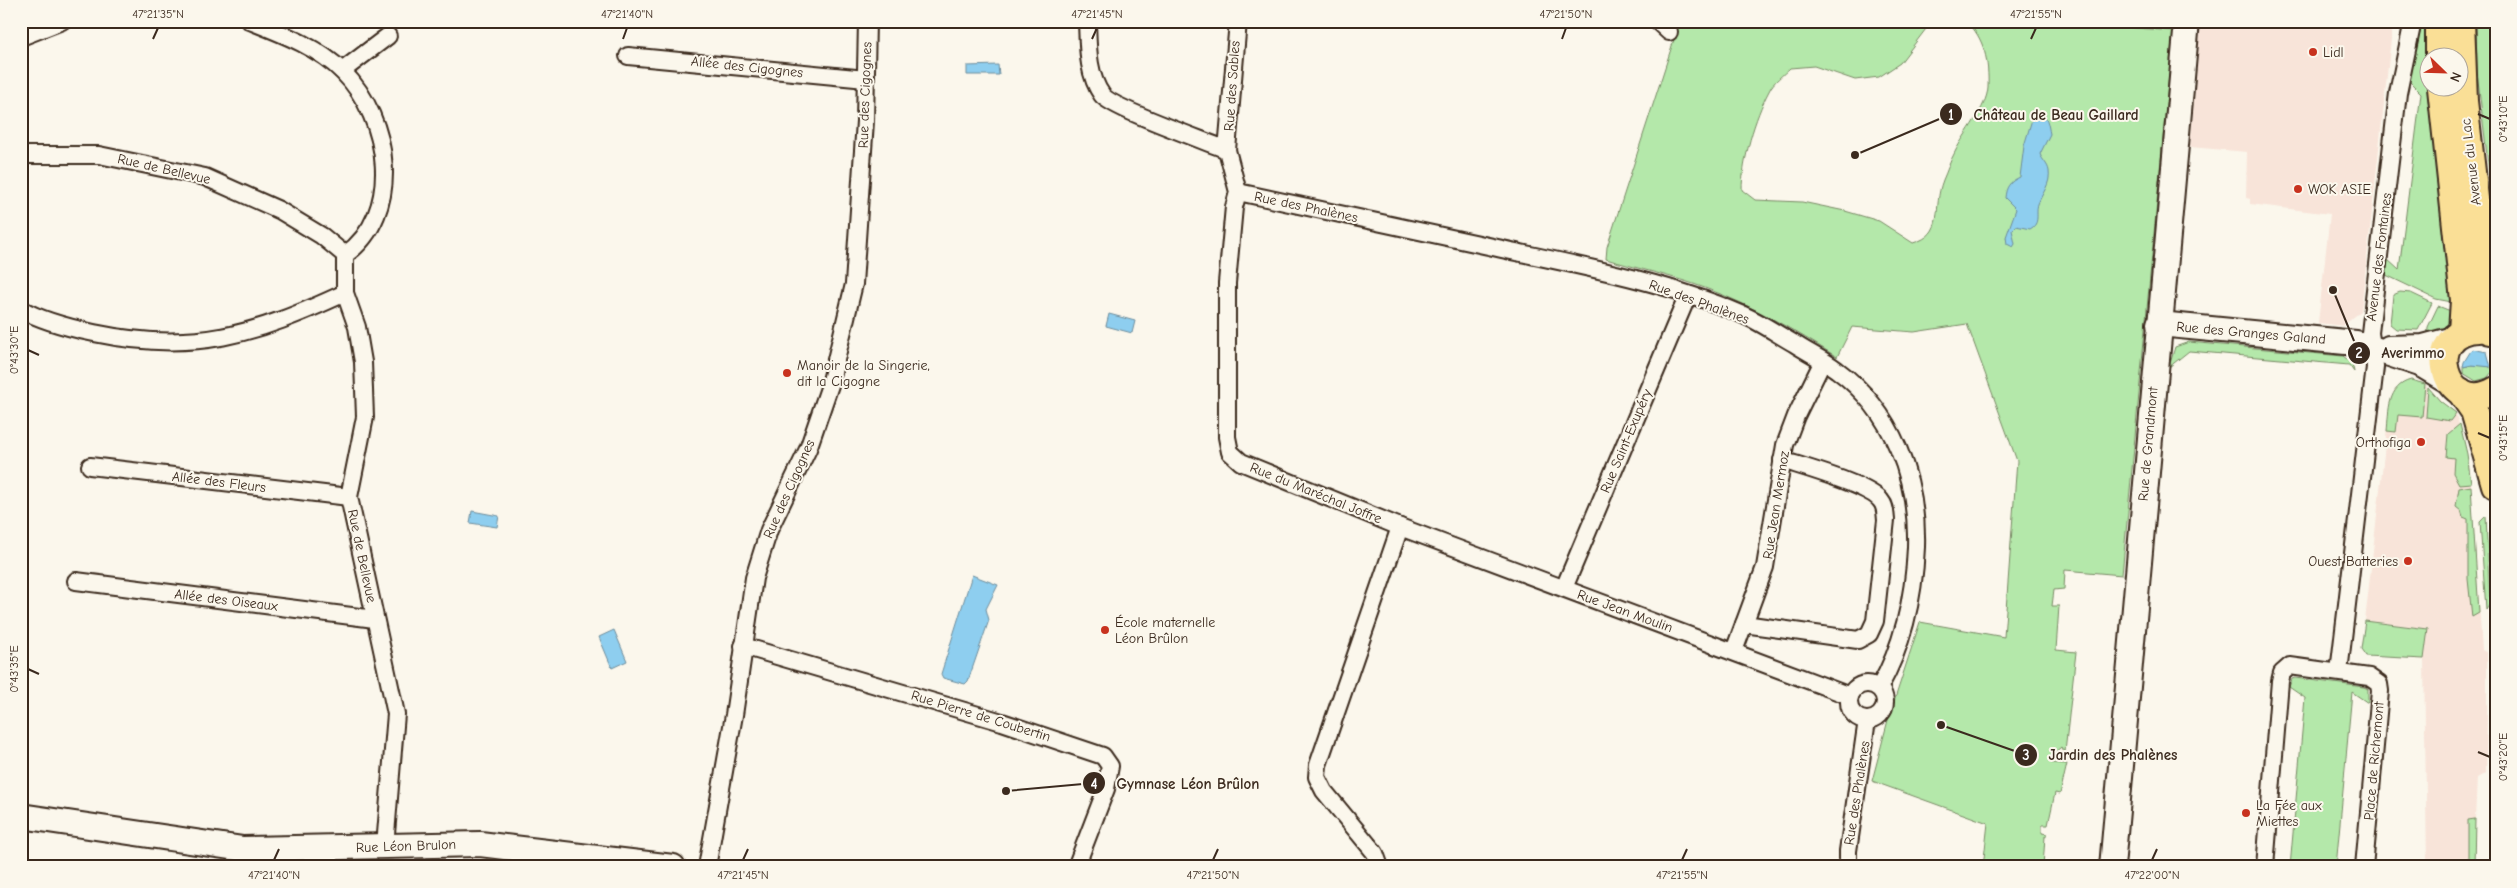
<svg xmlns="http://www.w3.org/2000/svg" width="2517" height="888" font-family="'Comic Neue',sans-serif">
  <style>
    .built { fill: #f8e4d9 }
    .green { fill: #b4e8aa; stroke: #788964 }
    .water { fill: #8eceef; stroke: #6d8c9b }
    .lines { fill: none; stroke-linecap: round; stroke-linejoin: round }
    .street-casing { stroke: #3b2a1e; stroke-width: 20 }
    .secondary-casing { stroke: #3b2a1e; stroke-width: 28 }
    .primary-casing { stroke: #3b2a1e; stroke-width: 30 }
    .street { stroke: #fbf7ec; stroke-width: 16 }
    .secondary { stroke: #fbf7ec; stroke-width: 24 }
    .primary { stroke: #fadf96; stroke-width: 26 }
    .ticks { fill: none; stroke: #3b2a1e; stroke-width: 2 }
    .poi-dot { fill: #c8321e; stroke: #fbf7ec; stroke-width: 2 }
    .labels { text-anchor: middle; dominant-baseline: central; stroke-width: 4; stroke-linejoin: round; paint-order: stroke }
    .poi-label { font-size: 14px; fill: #3b2a1e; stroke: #fbf7ec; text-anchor: start }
    .street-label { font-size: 14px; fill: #3b2a1e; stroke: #fbf7ec }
    .leader { fill: none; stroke: #3b2a1e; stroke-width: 2 }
    .callout-dot { fill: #3b2a1e; stroke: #fbf7ec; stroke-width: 2 }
    .mark-label { font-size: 15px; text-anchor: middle; font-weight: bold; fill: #fff }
    .callout-label { font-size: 15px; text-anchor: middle; font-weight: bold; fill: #3b2a1e; stroke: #fbf7ec; stroke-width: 4; stroke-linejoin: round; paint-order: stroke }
    .neatline { fill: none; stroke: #3b2a1e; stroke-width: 2 }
    .ticks-label { font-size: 12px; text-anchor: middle; fill: #3b2a1e }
  </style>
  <rect width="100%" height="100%" fill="#fbf7ec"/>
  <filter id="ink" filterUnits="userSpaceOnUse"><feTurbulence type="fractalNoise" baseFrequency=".02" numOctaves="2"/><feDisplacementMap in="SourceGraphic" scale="10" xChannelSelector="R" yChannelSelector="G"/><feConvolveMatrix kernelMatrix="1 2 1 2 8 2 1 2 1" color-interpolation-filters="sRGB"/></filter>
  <g filter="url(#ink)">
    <g class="built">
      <polygon points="2201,21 2393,21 2361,311 2343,326 2318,323 2330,214 2250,204 2250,199 2246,198 2247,152 2190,147"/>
      <polygon points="2411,380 2425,384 2445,405 2456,413 2470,469 2482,650 2487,653 2487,709 2486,773 2477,778 2475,819 2468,820 2468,867 2427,867 2424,659 2428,629 2365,621 2390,401 2395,389"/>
    </g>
    <g class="green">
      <path d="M1680 21H1932L1900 63 1879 77 1855 80 1814 66 1790 68C1783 75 1773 82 1769 91 1755 117 1742 161 1742 190L1755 200 1802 202 1845 211 1879 221 1913 243C1946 234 1932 208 1943 180 1947 171 1950 161 1955 152 1964 133 1987 108 1988 87 1989 63 1985 38 1966 21H2112V26L2173 31 2122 575 2065 570 2064 589 2054 590 2052 606H2059L2056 650 2076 652 2065 752 2061 747 2052 755V763L2067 764 2060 794 2055 793 2048 825H2042V833L2048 834 2045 836 2043 867H1983L1988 823 1872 781 1888 720 1920 622 2004 637 2017 461 1967 324 1914 332 1852 327 1837 357C1795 331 1752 305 1705 288 1673 276 1639 269 1606 259L1607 247Z"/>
      <polygon points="2423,21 2432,21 2430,88 2457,303 2436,299 2386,275 2387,259 2399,270 2421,93 2408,80"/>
      <polygon points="2476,21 2496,21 2496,230 2477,72"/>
      <polygon points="2400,292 2411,293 2432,303 2418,330 2396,329 2390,324 2393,295"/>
      <polygon points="2438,306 2458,314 2452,327 2427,341 2428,327"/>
      <polygon points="2189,342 2343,356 2352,363 2354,372 2349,365 2189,351 2169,367 2175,347"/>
      <polygon points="2472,365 2488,366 2494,370 2487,378 2476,381 2463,373 2463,367"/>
      <path d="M2411 380 2425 384 2422 417 2398 415 2396 432 2387 431C2389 411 2387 386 2411 380Z"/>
      <polygon points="2428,387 2440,401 2456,413 2450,421 2426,417"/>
      <polygon points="2460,424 2467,454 2471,483 2459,484 2453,473 2454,458 2446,457 2448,434"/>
      <polygon points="2471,486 2479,613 2472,617 2468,579 2468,519 2463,517 2461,510 2456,506 2459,488"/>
      <polygon points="2486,516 2490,604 2486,610 2480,522"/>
      <polygon points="2365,621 2428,629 2424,659 2366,656 2361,649"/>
      <polygon points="2295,678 2364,687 2368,689 2368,703 2352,692 2336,867 2290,867 2305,698 2289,687 2292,679"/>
      <polygon points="2475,819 2474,867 2468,867 2468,820"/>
    </g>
    <g class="water">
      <polygon points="998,65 999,75 967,75 967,66"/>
      <path d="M2037 111C2048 114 2048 125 2050 134L2040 154C2042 160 2048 164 2049 171 2051 184 2042 193 2038 204 2035 214 2041 223 2030 229L2016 226 2012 230 2015 244 2013 247 2007 244 2006 237 2016 209 2005 198C2006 187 2009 182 2020 177L2024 146 2033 116Z"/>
      <polygon points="1109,314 1135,321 1132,333 1106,326"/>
      <polygon points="2472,349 2487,352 2491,367 2472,365 2463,367 2464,362"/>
      <polygon points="472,511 499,516 497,527 470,523"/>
      <polygon points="972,575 998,585 986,609 989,620 968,681 965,684 943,678 941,674"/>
      <polygon points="614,630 627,661 612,668 599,637"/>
    </g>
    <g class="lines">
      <defs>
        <g id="street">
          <path d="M250 21C283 34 318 47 343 72 390 119 404 213 345 255"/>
          <path d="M1087 21C1088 45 1087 74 1102 95 1111 108 1206 141 1227 150L1238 192 1234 207 1227 283V437L1230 452 1241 462 1400 527 1318 765 1317 777 1324 791 1375 853 1380 867"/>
          <polyline points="1657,21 1669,32"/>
          <polyline points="21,37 62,21"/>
          <polyline points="628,56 866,79"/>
          <polyline points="342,71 388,36"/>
          <polyline points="1227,150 1238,21"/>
          <polyline points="21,155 99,155 205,177 279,210 322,236 345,255 345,293 357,327 363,362 365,417 349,497 396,714 385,846"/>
          <path d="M1238 192C1323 210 1408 229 1493 247 1575 265 1661 280 1739 313 1759 321 1777 334 1795 344 1809 353 1824 360 1837 370 1893 411 1918 479 1916 547 1914 597 1904 644 1879 688"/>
          <path d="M21 309C42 321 70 328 94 333 194 354 254 335 345 293"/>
          <polyline points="90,466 349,497"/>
          <polyline points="1400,527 1850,696"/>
          <polyline points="76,581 375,619"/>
          <polyline points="1564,588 1688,295"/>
          <path d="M1744 624 1858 640 1869 634 1875 621 1886 520C1885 513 1886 507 1881 501 1870 485 1803 467 1782 460"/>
          <polyline points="743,646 1002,722 1103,756 1110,766 1106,789 1076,867"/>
          <polyline points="1734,651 1765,567 1785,445 1796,416 1823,361"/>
          <polyline points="2339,672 2375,367 2370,333 2398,93 2413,21"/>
          <circle cx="1867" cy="702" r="18"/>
          <polyline points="707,867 734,715 754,578 769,530 808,449 830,385 854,284 865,121 867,21"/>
          <polyline points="1848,867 1848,851 1867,720"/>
          <polyline points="2265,867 2280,681 2282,673 2290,666 2369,677 2379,684 2380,691 2364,867"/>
        </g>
        <g id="secondary">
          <polyline points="2159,324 2356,343 2420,364 2450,382"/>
          <polyline points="2389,348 2423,347 2453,339"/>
          <polyline points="21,816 243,849 480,844 673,867"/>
          <polyline points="2112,867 2187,21"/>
        </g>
        <g id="primary">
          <polyline points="2439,21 2439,58"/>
          <polyline points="2461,21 2464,101 2490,331"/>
          <polyline points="2441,88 2464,300 2462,332"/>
          <path d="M2479 329C2420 330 2444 420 2496 390"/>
          <polyline points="2460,391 2474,411 2495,485"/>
        </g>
      </defs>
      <use href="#street" class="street-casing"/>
      <use href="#secondary" class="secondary-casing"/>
      <use href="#primary" class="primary-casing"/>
      <use href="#street" class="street"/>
      <use href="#secondary" class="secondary"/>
      <use href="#primary" class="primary"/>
    </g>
  </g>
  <path class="ticks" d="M153 39 158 28M623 39 627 28M1092 39 1097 28M1562 39 1566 28M2031 39 2036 28M2478 114 2490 119M28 350 39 355M2478 433 2490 438M28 669 39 674M2478 752 2490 757M274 860 279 849M743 860 748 849M1213 860 1218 849M1682 860 1687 849M2152 860 2157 849"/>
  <g class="poi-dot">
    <circle cx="2313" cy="52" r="5"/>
    <circle cx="2298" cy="189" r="5"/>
    <circle cx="787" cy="373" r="5"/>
    <circle cx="2421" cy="442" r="5"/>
    <circle cx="2408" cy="561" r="5"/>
    <circle cx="1105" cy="630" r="5"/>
    <circle cx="2246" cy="813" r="5"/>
  </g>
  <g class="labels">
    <g class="poi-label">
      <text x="2323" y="52">Lidl</text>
      <text x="2308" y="189">WOK ASIE</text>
      <text x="797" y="365">Manoir de la Singerie,<tspan x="797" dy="16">dit la Cigogne</tspan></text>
      <text x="2411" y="442" text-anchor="end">Orthofiga</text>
      <text x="2398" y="561" text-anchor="end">Ouest Batteries</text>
      <text x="1115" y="622">École maternelle<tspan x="1115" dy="16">Léon Brûlon</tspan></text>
      <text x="2256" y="805">La Fée aux<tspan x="2256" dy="16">Miettes</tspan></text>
    </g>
    <g class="street-label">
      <text transform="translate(747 67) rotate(6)">Allée des Cigognes</text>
      <text transform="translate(1232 86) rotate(-86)">Rue des Sables</text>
      <text transform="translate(865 95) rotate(-88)">Rue des Cigognes</text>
      <text transform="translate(2471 162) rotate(-97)">Avenue du Lac</text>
      <text transform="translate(164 169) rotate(13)">Rue de Bellevue</text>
      <text transform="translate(1306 207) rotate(12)">Rue des Phalènes</text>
      <text transform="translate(2379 257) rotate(-83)">Avenue des Fontaines</text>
      <text transform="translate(1699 302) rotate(20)">Rue des Phalènes</text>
      <text transform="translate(2251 333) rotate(5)">Rue des Granges Galand</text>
      <text transform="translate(1626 441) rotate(-67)">Rue Saint-Exupéry</text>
      <text transform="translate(2148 444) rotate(-85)">Rue de Grandmont</text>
      <text transform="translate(219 482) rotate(7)">Allée des Fleurs</text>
      <text transform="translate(789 489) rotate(-66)">Rue des Cigognes</text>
      <text transform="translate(1316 493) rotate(22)">Rue du Maréchal Joffre</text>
      <text transform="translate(1776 505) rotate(-81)">Rue Jean Mermoz</text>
      <text transform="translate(362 556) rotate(78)">Rue de Bellevue</text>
      <text transform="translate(226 600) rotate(7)">Allée des Oiseaux</text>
      <text transform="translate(1625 611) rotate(20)">Rue Jean Moulin</text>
      <text transform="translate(981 716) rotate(17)">Rue Pierre de Coubertin</text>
      <text transform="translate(2374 761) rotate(-85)">Place de Richemont</text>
      <text transform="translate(1857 793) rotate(-81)">Rue des Phalènes</text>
      <text transform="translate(406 846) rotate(-2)">Rue Léon Brulon</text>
    </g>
  </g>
  <path class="leader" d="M1855 155L1951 114M2333 290L2359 353M1941 725L2026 755M1006 791L1094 783"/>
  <g class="callout-dot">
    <circle cx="1855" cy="155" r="5"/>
    <circle cx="2333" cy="290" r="5"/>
    <circle cx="1941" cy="725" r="5"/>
    <circle cx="1006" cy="791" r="5"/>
    <circle cx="1951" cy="114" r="12"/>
    <circle cx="2359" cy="353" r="12"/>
    <circle cx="2026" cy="755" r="12"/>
    <circle cx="1094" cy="783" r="12"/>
  </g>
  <g class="mark-label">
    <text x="1951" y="120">1</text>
    <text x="2359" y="358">2</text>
    <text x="2026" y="760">3</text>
    <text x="1094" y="789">4</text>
  </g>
  <g class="callout-label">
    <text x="2056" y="120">Château de Beau Gaillard</text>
    <text x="2413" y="358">Averimmo</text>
    <text x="2113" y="760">Jardin des Phalènes</text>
    <text x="1188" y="789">Gymnase Léon Brûlon</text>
  </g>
  <rect width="2517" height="888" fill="none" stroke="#fbf7ec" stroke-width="55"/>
  <g transform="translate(2444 72) rotate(113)"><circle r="24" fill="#fbf7ec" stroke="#aea59a"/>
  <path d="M0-4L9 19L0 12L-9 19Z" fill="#c8321e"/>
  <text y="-8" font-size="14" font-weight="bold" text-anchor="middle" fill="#3b2a1e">N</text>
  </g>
  <rect x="28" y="28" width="2462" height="832" class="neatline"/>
  <g class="ticks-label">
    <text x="158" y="18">47°21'35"N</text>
    <text x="627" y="18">47°21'40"N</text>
    <text x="1097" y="18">47°21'45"N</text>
    <text x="1566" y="18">47°21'50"N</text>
    <text x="2036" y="18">47°21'55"N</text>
    <text transform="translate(2503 119) rotate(-90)" y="4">0°43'10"E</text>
    <text transform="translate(14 350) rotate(-90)" y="4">0°43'30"E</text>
    <text transform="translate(2503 438) rotate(-90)" y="4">0°43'15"E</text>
    <text transform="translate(14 669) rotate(-90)" y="4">0°43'35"E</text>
    <text transform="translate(2503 757) rotate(-90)" y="4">0°43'20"E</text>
    <text x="274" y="879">47°21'40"N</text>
    <text x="743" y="879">47°21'45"N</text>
    <text x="1213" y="879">47°21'50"N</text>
    <text x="1682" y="879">47°21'55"N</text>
    <text x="2152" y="879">47°22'00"N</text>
  </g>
</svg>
